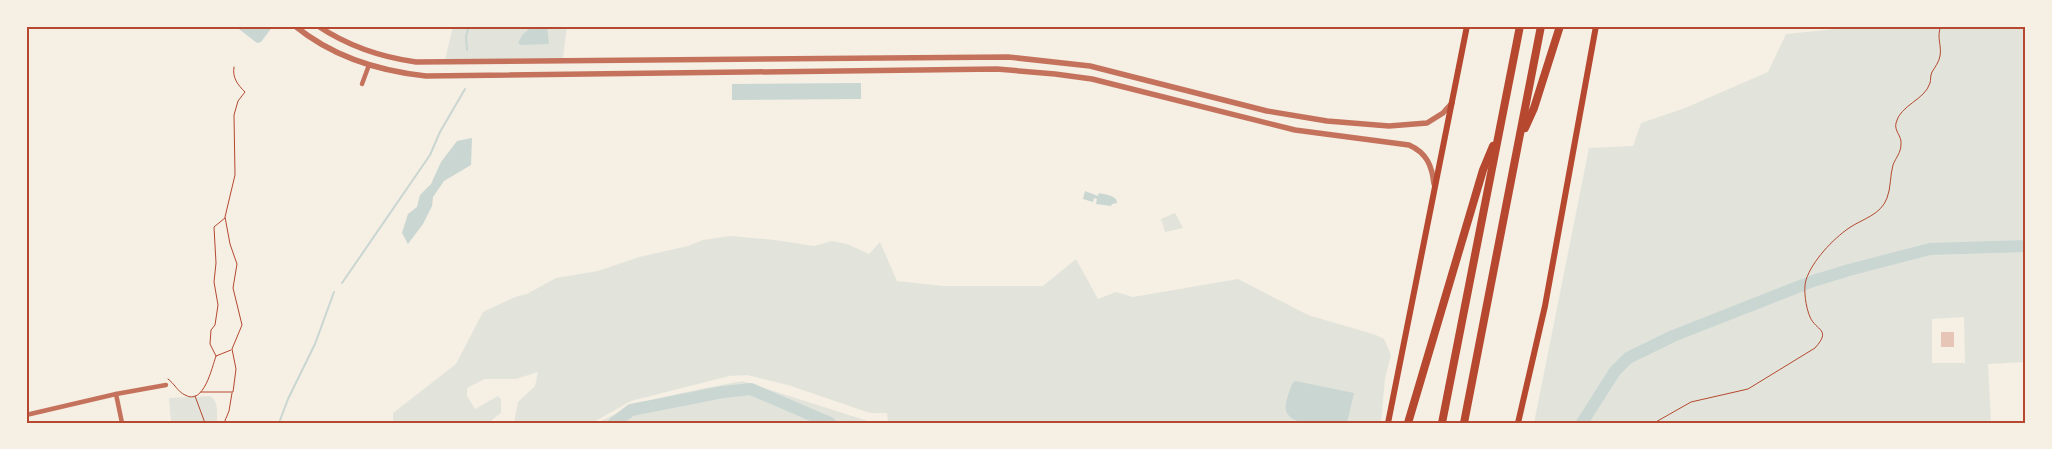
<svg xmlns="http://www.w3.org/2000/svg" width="2052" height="449" font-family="Ubuntu,sans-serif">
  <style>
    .green { fill: #e2e4dc; fill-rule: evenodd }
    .water { fill: #c9d6d2 }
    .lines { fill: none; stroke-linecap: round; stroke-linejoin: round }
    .stream { stroke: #c9d6d2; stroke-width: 2 }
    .river { stroke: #c9d6d2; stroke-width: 12 }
    .building { fill: #e6c5b7 }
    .path { stroke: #b5482f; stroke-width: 1 }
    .minor { stroke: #c5725c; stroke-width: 4.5 }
    .tertiary { stroke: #c5725c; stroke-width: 5.5 }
    .secondary { stroke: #b5482f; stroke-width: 6 }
    .motorway { stroke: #b5482f; stroke-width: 8 }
    .neatline { fill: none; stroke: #b5482f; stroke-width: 2 }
  </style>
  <rect width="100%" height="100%" fill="#f6efe4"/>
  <g class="green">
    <polygon points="453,26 567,26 563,58 445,60"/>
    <path d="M1866 26H2026V362L1988 364 1991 423H1534L1589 148 1633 146 1641 123 1685 108 1768 72 1786 34ZM1964 317 1965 363H1932V319Z"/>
    <polygon points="1175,213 1183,228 1165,232 1161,219"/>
    <polygon points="731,236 775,240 814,246 832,241 847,244 869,254 880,242 897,281 943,286 1043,286 1076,259 1098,299 1116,292 1133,297 1238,279 1308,315 1376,335 1384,339 1391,355 1385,378 1381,423 888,423 887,413 870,413 788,385 747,375 729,376 631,401 592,423 514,423 518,402 535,386 538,372 516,379 485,379 467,388 467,396 475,409 498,396 501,399 501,413 492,420 492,423 393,422 393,413 456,364 483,312 515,297 527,294 556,278 598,271 639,257 688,246 703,240"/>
    <path d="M742 381 874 423H598C638 399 696 390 742 381Z"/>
    <path d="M210 396C219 401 217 414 217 423H171L169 398Z"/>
  </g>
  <g class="water">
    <polygon points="235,26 273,26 261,42 257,43"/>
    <polygon points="533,26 547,26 549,44 521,45 518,43 523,34"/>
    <polygon points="861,83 861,99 732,100 732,84"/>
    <polygon points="472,138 471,165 444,181 433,197 432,206 423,224 408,244 402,233 408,214 417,207 420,195 431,184 441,162 457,141"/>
    <path d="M1085 191 1098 196 1099 193C1106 195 1110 194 1116 199L1117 203 1112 204 1111 206 1096 204 1097 199 1094 198 1093 202 1083 199Z"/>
    <path d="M1295 381 1354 393 1347 423C1332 423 1290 429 1286 410 1284 403 1290 391 1292 384Z"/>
  </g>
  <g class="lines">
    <g class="stream">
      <polyline points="467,50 466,36 469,26"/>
      <polyline points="342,283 430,155 440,132 465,89"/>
      <polyline points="279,423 288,399 315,344 334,292"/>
    </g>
    <g class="river">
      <polyline points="614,423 631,410 723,392 751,389 830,423"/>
      <polyline points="1582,423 1615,371 1628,358 1673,336 1813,281 1849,270 1930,249 2026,246"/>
    </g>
  </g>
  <rect class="building" x="1941" y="332" width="13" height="15"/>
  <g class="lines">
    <g class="path">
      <polyline points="216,356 210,344 211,330 215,325 218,305 214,282 216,263 214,227 225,218"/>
      <path d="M168 379C174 383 178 392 185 395 204 406 212 367 216 356L231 350"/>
      <path d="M201 392H233L236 369 232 349 242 325 233 288 237 264 230 244 225 217 235 175 234 115 238 101 245 92C238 85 232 78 234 67"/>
      <polyline points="195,396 205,423"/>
      <polyline points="224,423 229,411 232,393"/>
      <path d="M1654 423 1691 402 1748 389 1815 348C1832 329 1816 331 1810 317 1806 308 1803 289 1806 280 1812 261 1833 239 1849 228 1862 219 1881 215 1887 198 1891 188 1890 175 1893 165 1896 157 1901 153 1901 144 1902 136 1894 131 1896 123 1900 105 1925 100 1930 83 1931 80 1930 76 1932 72 1935 67 1939 62 1940 56 1942 45 1936 37 1941 26"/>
    </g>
    <g class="minor">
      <polyline points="362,84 369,65"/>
      <polyline points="116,394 122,423"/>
      <polyline points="26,415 116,394 166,385"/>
    </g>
    <g class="tertiary">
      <path d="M295 26C333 57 379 71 426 76L997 69 1055 74 1092 79 1295 130 1409 145C1427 153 1432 166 1434 184"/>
      <path d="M318 26C348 46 380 57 416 62L1008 57 1090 66 1267 111 1327 121 1389 126 1427 123 1443 113 1452 103"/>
    </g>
    <g class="secondary">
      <polyline points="1388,423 1467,26"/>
      <polyline points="1518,423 1545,306 1596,26"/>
    </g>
    <g class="motorway">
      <polyline points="1525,128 1534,108 1560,26"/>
      <polyline points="1408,423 1483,170 1493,146"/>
      <polyline points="1442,423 1520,26"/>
      <polyline points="1464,423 1541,26"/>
    </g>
  </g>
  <rect width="2052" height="449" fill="none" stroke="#f6efe4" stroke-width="55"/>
  <rect x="28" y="28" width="1996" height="394" class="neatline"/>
</svg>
